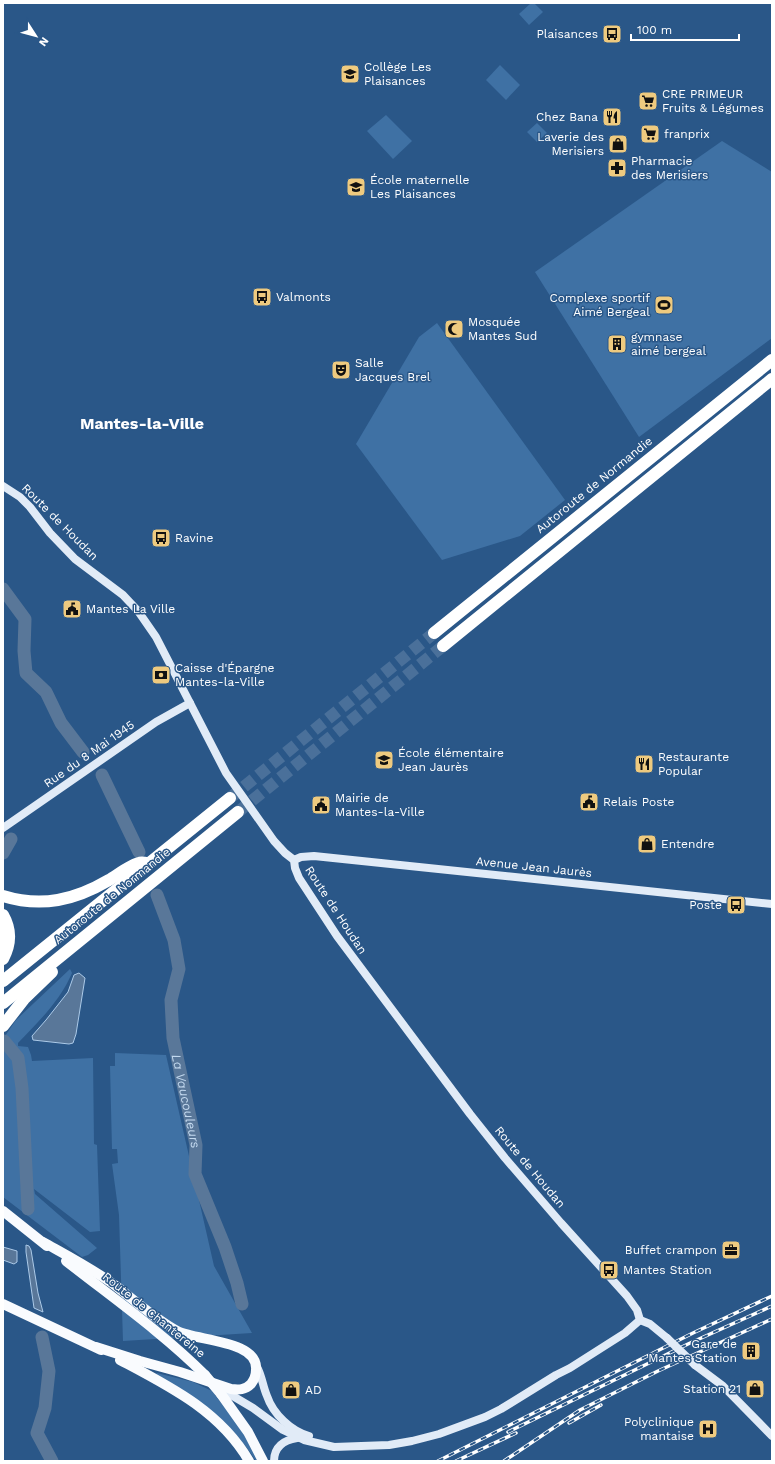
<svg xmlns="http://www.w3.org/2000/svg" width="775" height="1464" font-family="'Work Sans',sans-serif">
  <style>
    .green { fill: #3f71a4 }
    .water { fill: #597799; stroke: #accae8 }
    .lines { fill: none; stroke-linecap: round; stroke-linejoin: round }
    .river { stroke: #597799; stroke-width: 13 }
    .highway-tunnel { stroke: #4a709a; stroke-width: 12; stroke-dasharray: 12 6; stroke-linecap: butt }
    .secondary { stroke: #e1ebf7; stroke-width: 8 }
    .primary { stroke: #f9fbfe; stroke-width: 10 }
    .highway { stroke: #fff; stroke-width: 12 }
    .rail-casing { stroke: #fff; stroke-width: 3.5 }
    .rail { stroke: #2a5788; stroke-width: 2; stroke-dasharray: 6; stroke-linecap: butt }
    .secondary-bridge { stroke: #e1ebf7; stroke-width: 8 }
    .primary-bridge { stroke: #f9fbfe; stroke-width: 10 }
    .labels { text-anchor: middle; dominant-baseline: central; stroke-width: 3; stroke-linejoin: round; paint-order: stroke }
    .poi-label { font-size: 12px; fill: #fff; stroke: #2a5788; text-anchor: start }
    .street-label { font-size: 12px; fill: #fff; stroke: #2a5788 }
    .water-label { font-size: 13px; font-style: italic; fill: #c3d9ef; stroke: #2a5788 }
    .district-label { font-size: 16px; font-weight: bold; fill: #fff; stroke: #2a5788 }
  </style>
  <rect width="100%" height="100%" fill="#2a5788"/>
  <g class="green">
    <polygon points="531,3 534,3 543,12 529,25 519,14"/>
    <polygon points="500,65 520,85 506,100 486,80"/>
    <polygon points="386,115 412,141 393,159 367,131"/>
    <polygon points="537,123 547,133 537,142 527,132"/>
    <polygon points="722,141 772,172 772,338 639,437 535,272"/>
    <polygon points="437,323 565,500 520,536 442,560 356,444 419,337"/>
    <path d="M70 969 72 973C60 1001 39 1021 18 1043V1046L28 1047 31 1055 32 1061 93 1058 94 1144 97 1145 100 1231 90 1232 34 1189 35 1194 97 1248 88 1255 82 1257 3 1197V1039L16 1020Z"/>
    <polygon points="115,1053 166,1055 214,1266 252,1333 123,1341 119,1215 112,1164 118,1163 117,1149 112,1149 110,1066 115,1066"/>
    <path d="M157 1373 193 1382 212 1391 238 1425 259 1461H256C230 1420 197 1399 156 1374Z"/>
  </g>
  <g class="water">
    <polygon points="79,973 85,978 76,1034 73,1043 69,1044 33,1040 32,1036 46,1020 68,992 74,975"/>
    <polygon points="26,1245 29,1246 31,1250 38,1293 43,1312 34,1308 26,1252"/>
    <polygon points="3,1247 17,1251 17,1262 14,1264 3,1260"/>
  </g>
  <g class="lines">
    <g class="river">
      <polyline points="3,589 25,619 24,651 26,673 46,692 61,723 83,752"/>
      <polyline points="102,775 139,852"/>
      <polyline points="3,853 11,839"/>
      <path id="s1" d="M157 895 174 940 179 969 171 1000 173 1038 196 1145 195 1174 225 1247 237 1283 242 1304"/>
      <polyline points="4,1041 18,1058 22,1088 28,1209"/>
      <polyline points="42,1337 49,1371 45,1408 37,1433 52,1461"/>
    </g>
    <g class="highway-tunnel">
      <polyline points="230,798 434,633"/>
      <polyline points="238,812 443,646"/>
    </g>
    <g class="secondary">
      <polyline points="3,486 20,497 30,507 50,533 75,559 123,595 138,611 156,637 226,773 274,841 285,853 294,860 295,868 299,878 337,936 470,1114 505,1158 561,1223 627,1296 637,1310 640,1320"/>
      <polyline points="3,828 156,722 190,703"/>
      <polyline points="294,860 301,857 314,856 772,904"/>
      <polyline points="640,1320 650,1324 667,1338"/>
      <polyline points="695,1365 723,1386 772,1436"/>
      <path d="M257 1367C262 1376 263 1387 267 1396 273 1414 291 1431 309 1436"/>
      <polyline points="221,1389 253,1408 283,1430 304,1440 334,1447 389,1445 412,1441 439,1434 485,1417 501,1409 556,1375 570,1368 625,1333 640,1320"/>
      <path d="M274 1461C274 1447 284 1440 297 1438"/>
    </g>
    <g class="primary">
      <polyline points="3,1211 47,1246"/>
      <path d="M43 1242C68 1256 93 1269 116 1286 136 1302 155 1319 177 1331 196 1341 259 1340 256 1370 256 1375 254 1380 251 1384 245 1390 239 1390 231 1389L180 1372 140 1361 96 1347"/>
      <path d="M66 1261C113 1298 163 1333 205 1375"/>
      <polyline points="3,1304 101,1350"/>
      <path d="M120 1360C169 1386 220 1411 249 1461"/>
      <polyline points="221,1394 248,1432 263,1461"/>
    </g>
    <g class="highway">
      <polyline points="434,633 772,360"/>
      <polyline points="443,646 772,379"/>
      <path d="M3 896C42 908 75 900 109 880 116 876 132 864 139 863 141 862 145 863 148 863"/>
      <path d="M3 915C11 929 11 944 3 959"/>
      <polyline points="3,981 230,798"/>
      <polyline points="3,1003 238,812"/>
      <polyline points="3,1026 24,999 52,972"/>
    </g>
    <defs>
      <g id="rail">
        <polyline points="569,1423 601,1405"/>
        <polyline points="508,1432 688,1344 772,1306"/>
        <polyline points="438,1461 693,1333 772,1296"/>
        <polyline points="456,1461 516,1433"/>
        <polyline points="504,1461 580,1410 658,1371 772,1319"/>
      </g>
    </defs>
    <use href="#rail" class="rail-casing"/>
    <use href="#rail" class="rail"/>
    <polyline class="secondary-bridge" points="667,1338 695,1365"/>
    <polyline class="primary-bridge" points="205,1375 221,1394"/>
  </g>
  <defs>
    <symbol id="bus-square" viewBox="-11 -11 22 22"><rect x="-9" y="-9" width="18" height="18" rx="4" fill="#eeca7f" stroke="#2a5788"/><path d="M-5-6H5V4H4V6H2V4H-2V6H-4V4H-5ZM-3.5-4V0h7V-4ZM-3.5 1.2v1.5H-2V1.2ZM2 1.2v1.5H3.5V1.2Z" fill="#111"/></symbol>
    <symbol id="school-square" viewBox="-11 -11 22 22"><rect x="-9" y="-9" width="18" height="18" rx="4" fill="#eeca7f" stroke="#2a5788"/><path d="M0-5L7-2L0 1L-7-2ZM-4 1L0 2.5L4 1V4Q0 6-4 4Z" fill="#111"/></symbol>
    <symbol id="supermarket-square" viewBox="-11 -11 22 22"><rect x="-9" y="-9" width="18" height="18" rx="4" fill="#eeca7f" stroke="#2a5788"/><path d="M-6-5.5h2.5l.6 2H6L4.5 2H-2.5L-4.4-4H-6ZM-1.5 3.2a1.3 1.3 0 1 0 .1 0ZM3 3.2a1.3 1.3 0 1 0 .1 0Z" fill="#111"/></symbol>
    <symbol id="restaurant-square" viewBox="-11 -11 22 22"><rect x="-9" y="-9" width="18" height="18" rx="4" fill="#eeca7f" stroke="#2a5788"/><path d="M-5-6h1v4h1v-4h1v4h1v-4h1v5L-1.5 .5V6h-2V.5L-5-1ZM5-6V6H3V1.5H1.5Q1.5-4 5-6Z" fill="#111"/></symbol>
    <symbol id="shop-square" viewBox="-11 -11 22 22"><rect x="-9" y="-9" width="18" height="18" rx="4" fill="#eeca7f" stroke="#2a5788"/><path d="M-5-2.5h2.3a2.7 3.5 0 0 1 5.4 0H5L5.5 6h-11ZM-1.5-2.5h3a1.5 2.3 0 0 0-3 0Z" fill="#111"/></symbol>
    <symbol id="pharmacy-square" viewBox="-11 -11 22 22"><rect x="-9" y="-9" width="18" height="18" rx="4" fill="#eeca7f" stroke="#2a5788"/><path d="M-2-6h4v4h4v4h-4v4h-4v-4h-4v-4h4Z" fill="#111"/></symbol>
    <symbol id="stadium-square" viewBox="-11 -11 22 22"><rect x="-9" y="-9" width="18" height="18" rx="4" fill="#eeca7f" stroke="#2a5788"/><path d="M0-5a6.5 5 0 1 0 0 10a6.5 5 0 1 0 0-10ZM-3.5-1.8h7v3.6h-7Z" fill="#111"/></symbol>
    <symbol id="mosque-square" viewBox="-11 -11 22 22"><rect x="-9" y="-9" width="18" height="18" rx="4" fill="#eeca7f" stroke="#2a5788"/><path d="M3.5-4.9A6 6 0 1 0 3.5 4.9A5 5 0 1 1 3.5-4.9Z" fill="#111"/></symbol>
    <symbol id="building-square" viewBox="-11 -11 22 22"><rect x="-9" y="-9" width="18" height="18" rx="4" fill="#eeca7f" stroke="#2a5788"/><path d="M-4-6H4V6H1V3H-1V6H-4ZM-2.5-4.3h1.7v1.8h-1.7ZM.8-4.3h1.7v1.8H.8ZM-2.5-1h1.7V.8h-1.7ZM.8-1h1.7V.8H.8Z" fill="#111"/></symbol>
    <symbol id="theatre-square" viewBox="-11 -11 22 22"><rect x="-9" y="-9" width="18" height="18" rx="4" fill="#eeca7f" stroke="#2a5788"/><path d="M-5-5.5Q0-4 5-5.5V0Q5 5 0 6Q-5 5-5 0ZM-3.3-2.5H-1v1.5H-3.3ZM1-2.5H3.3v1.5H1ZM-2.8 1Q0 5.5 2.8 1Z" fill="#111"/></symbol>
    <symbol id="civic-square" viewBox="-11 -11 22 22"><rect x="-9" y="-9" width="18" height="18" rx="4" fill="#eeca7f" stroke="#2a5788"/><path d="M-.6-6.5H3V-4.5H.6V-3L4-1V1h2V6H-6V1h2V-1L-.6-3ZM-1.2 2.5V6h2.4V2.5Z" fill="#111"/></symbol>
    <symbol id="bank-square" viewBox="-11 -11 22 22"><rect x="-9" y="-9" width="18" height="18" rx="4" fill="#eeca7f" stroke="#2a5788"/><path d="M-6-4H6V4H-6ZM0-2.3a2.3 2.3 0 1 0 0 4.6a2.3 2.3 0 1 0 0-4.6Z" fill="#111"/></symbol>
    <symbol id="office-square" viewBox="-11 -11 22 22"><rect x="-9" y="-9" width="18" height="18" rx="4" fill="#eeca7f" stroke="#2a5788"/><path d="M-6-3h4V-5.5h4V-3h4V5H-6ZM-1-4.5V-3h2v-1.5ZM-6 0V1H6V0Z" fill="#111"/></symbol>
    <symbol id="hospital-square" viewBox="-11 -11 22 22"><rect x="-9" y="-9" width="18" height="18" rx="4" fill="#eeca7f" stroke="#2a5788"/><path d="M-5-5h3v3.5h4V-5h3V5h-3V1.5h-4V5h-3Z" fill="#111"/></symbol>
  </defs>
  <g fill-rule="evenodd">
    <use href="#bus-square" x="601" y="23" width="22" height="22"/>
    <use href="#school-square" x="339" y="63" width="22" height="22"/>
    <use href="#supermarket-square" x="637" y="90" width="22" height="22"/>
    <use href="#restaurant-square" x="601" y="106" width="22" height="22"/>
    <use href="#supermarket-square" x="639" y="123" width="22" height="22"/>
    <use href="#shop-square" x="607" y="133" width="22" height="22"/>
    <use href="#pharmacy-square" x="606" y="157" width="22" height="22"/>
    <use href="#school-square" x="345" y="176" width="22" height="22"/>
    <use href="#bus-square" x="251" y="286" width="22" height="22"/>
    <use href="#stadium-square" x="653" y="294" width="22" height="22"/>
    <use href="#mosque-square" x="443" y="318" width="22" height="22"/>
    <use href="#building-square" x="606" y="333" width="22" height="22"/>
    <use href="#theatre-square" x="330" y="359" width="22" height="22"/>
    <use href="#bus-square" x="150" y="527" width="22" height="22"/>
    <use href="#civic-square" x="61" y="598" width="22" height="22"/>
    <use href="#bank-square" x="150" y="664" width="22" height="22"/>
    <use href="#school-square" x="373" y="749" width="22" height="22"/>
    <use href="#restaurant-square" x="633" y="753" width="22" height="22"/>
    <use href="#civic-square" x="578" y="791" width="22" height="22"/>
    <use href="#civic-square" x="310" y="794" width="22" height="22"/>
    <use href="#shop-square" x="636" y="833" width="22" height="22"/>
    <use href="#bus-square" x="725" y="894" width="22" height="22"/>
    <use href="#office-square" x="720" y="1239" width="22" height="22"/>
    <use href="#bus-square" x="598" y="1259" width="22" height="22"/>
    <use href="#building-square" x="740" y="1340" width="22" height="22"/>
    <use href="#shop-square" x="744" y="1378" width="22" height="22"/>
    <use href="#shop-square" x="280" y="1379" width="22" height="22"/>
    <use href="#hospital-square" x="697" y="1418" width="22" height="22"/>
  </g>
  <g class="labels">
    <g class="poi-label">
      <text x="598" y="34" text-anchor="end">Plaisances</text>
      <text x="364" y="67">Collège Les<tspan x="364" dy="14">Plaisances</tspan></text>
      <text x="662" y="94">CRE PRIMEUR<tspan x="662" dy="14">Fruits &amp; Légumes</tspan></text>
      <text x="598" y="117" text-anchor="end">Chez Bana</text>
      <text x="664" y="134">franprix</text>
      <text x="604" y="137" text-anchor="end">Laverie des<tspan x="604" dy="14">Merisiers</tspan></text>
      <text x="631" y="161">Pharmacie<tspan x="631" dy="14">des Merisiers</tspan></text>
      <text x="370" y="180">École maternelle<tspan x="370" dy="14">Les Plaisances</tspan></text>
      <text x="276" y="297">Valmonts</text>
      <text x="650" y="298" text-anchor="end">Complexe sportif<tspan x="650" dy="14">Aimé Bergeal</tspan></text>
      <text x="468" y="322">Mosquée<tspan x="468" dy="14">Mantes Sud</tspan></text>
      <text x="631" y="337">gymnase<tspan x="631" dy="14">aimé bergeal</tspan></text>
      <text x="355" y="363">Salle<tspan x="355" dy="14">Jacques Brel</tspan></text>
      <text x="175" y="538">Ravine</text>
      <text x="86" y="609">Mantes La Ville</text>
      <text x="175" y="668">Caisse d'Épargne<tspan x="175" dy="14">Mantes-la-Ville</tspan></text>
      <text x="398" y="753">École élémentaire<tspan x="398" dy="14">Jean Jaurès</tspan></text>
      <text x="658" y="757">Restaurante<tspan x="658" dy="14">Popular</tspan></text>
      <text x="335" y="798">Mairie de<tspan x="335" dy="14">Mantes-la-Ville</tspan></text>
      <text x="603" y="802">Relais Poste</text>
      <text x="661" y="844">Entendre</text>
      <text x="722" y="905" text-anchor="end">Poste</text>
      <text x="717" y="1250" text-anchor="end">Buffet crampon</text>
      <text x="623" y="1270">Mantes Station</text>
      <text x="737" y="1344" text-anchor="end">Gare de<tspan x="737" dy="14">Mantes Station</tspan></text>
      <text x="741" y="1389" text-anchor="end">Station 21</text>
      <text x="305" y="1390">AD</text>
      <text x="694" y="1422" text-anchor="end">Polyclinique<tspan x="694" dy="14">mantaise</tspan></text>
    </g>
    <g class="street-label">
      <text transform="translate(594 485) rotate(-39)">Autoroute de Normandie</text>
      <text transform="translate(60 522) rotate(45)">Route de Houdan</text>
      <text transform="translate(89 754) rotate(-35)">Rue du 8 Mai 1945</text>
      <text transform="translate(534 867) rotate(6)">Avenue Jean Jaurès</text>
      <text transform="translate(112 896) rotate(-39)">Autoroute de Normandie</text>
      <text transform="translate(336 910) rotate(57)">Route de Houdan</text>
      <text transform="translate(530 1167) rotate(50)">Route de Houdan</text>
      <text transform="translate(154 1315) rotate(39)">Route de Chantereine</text>
    </g>
    <g class="water-label">
      <text stroke="none"><textPath href="#s1" startOffset="212">La Vaucouleurs</textPath></text>
    </g>
    <g class="district-label">
      <text x="142" y="423">Mantes-la-Ville</text>
    </g>
  </g>
  <rect width="775" height="1464" fill="none" stroke="#ffffff" stroke-width="8"/>
  <g transform="translate(36 36) rotate(126)" stroke="#2a5788" stroke-width="3" paint-order="stroke">
  <path d="M0-3L7 15L0 10L-7 15Z" fill="#ffffff"/>
  <text y="-6" font-size="11" font-weight="bold" text-anchor="middle" fill="#ffffff">N</text>
  </g>
  <path d="M631 34v6h108v-6" fill="none" stroke="#ffffff" stroke-width="2"/>
  <text x="637" y="34" font-size="12" fill="#ffffff" stroke="#2a5788" stroke-width="3" paint-order="stroke">100 m</text>
</svg>
